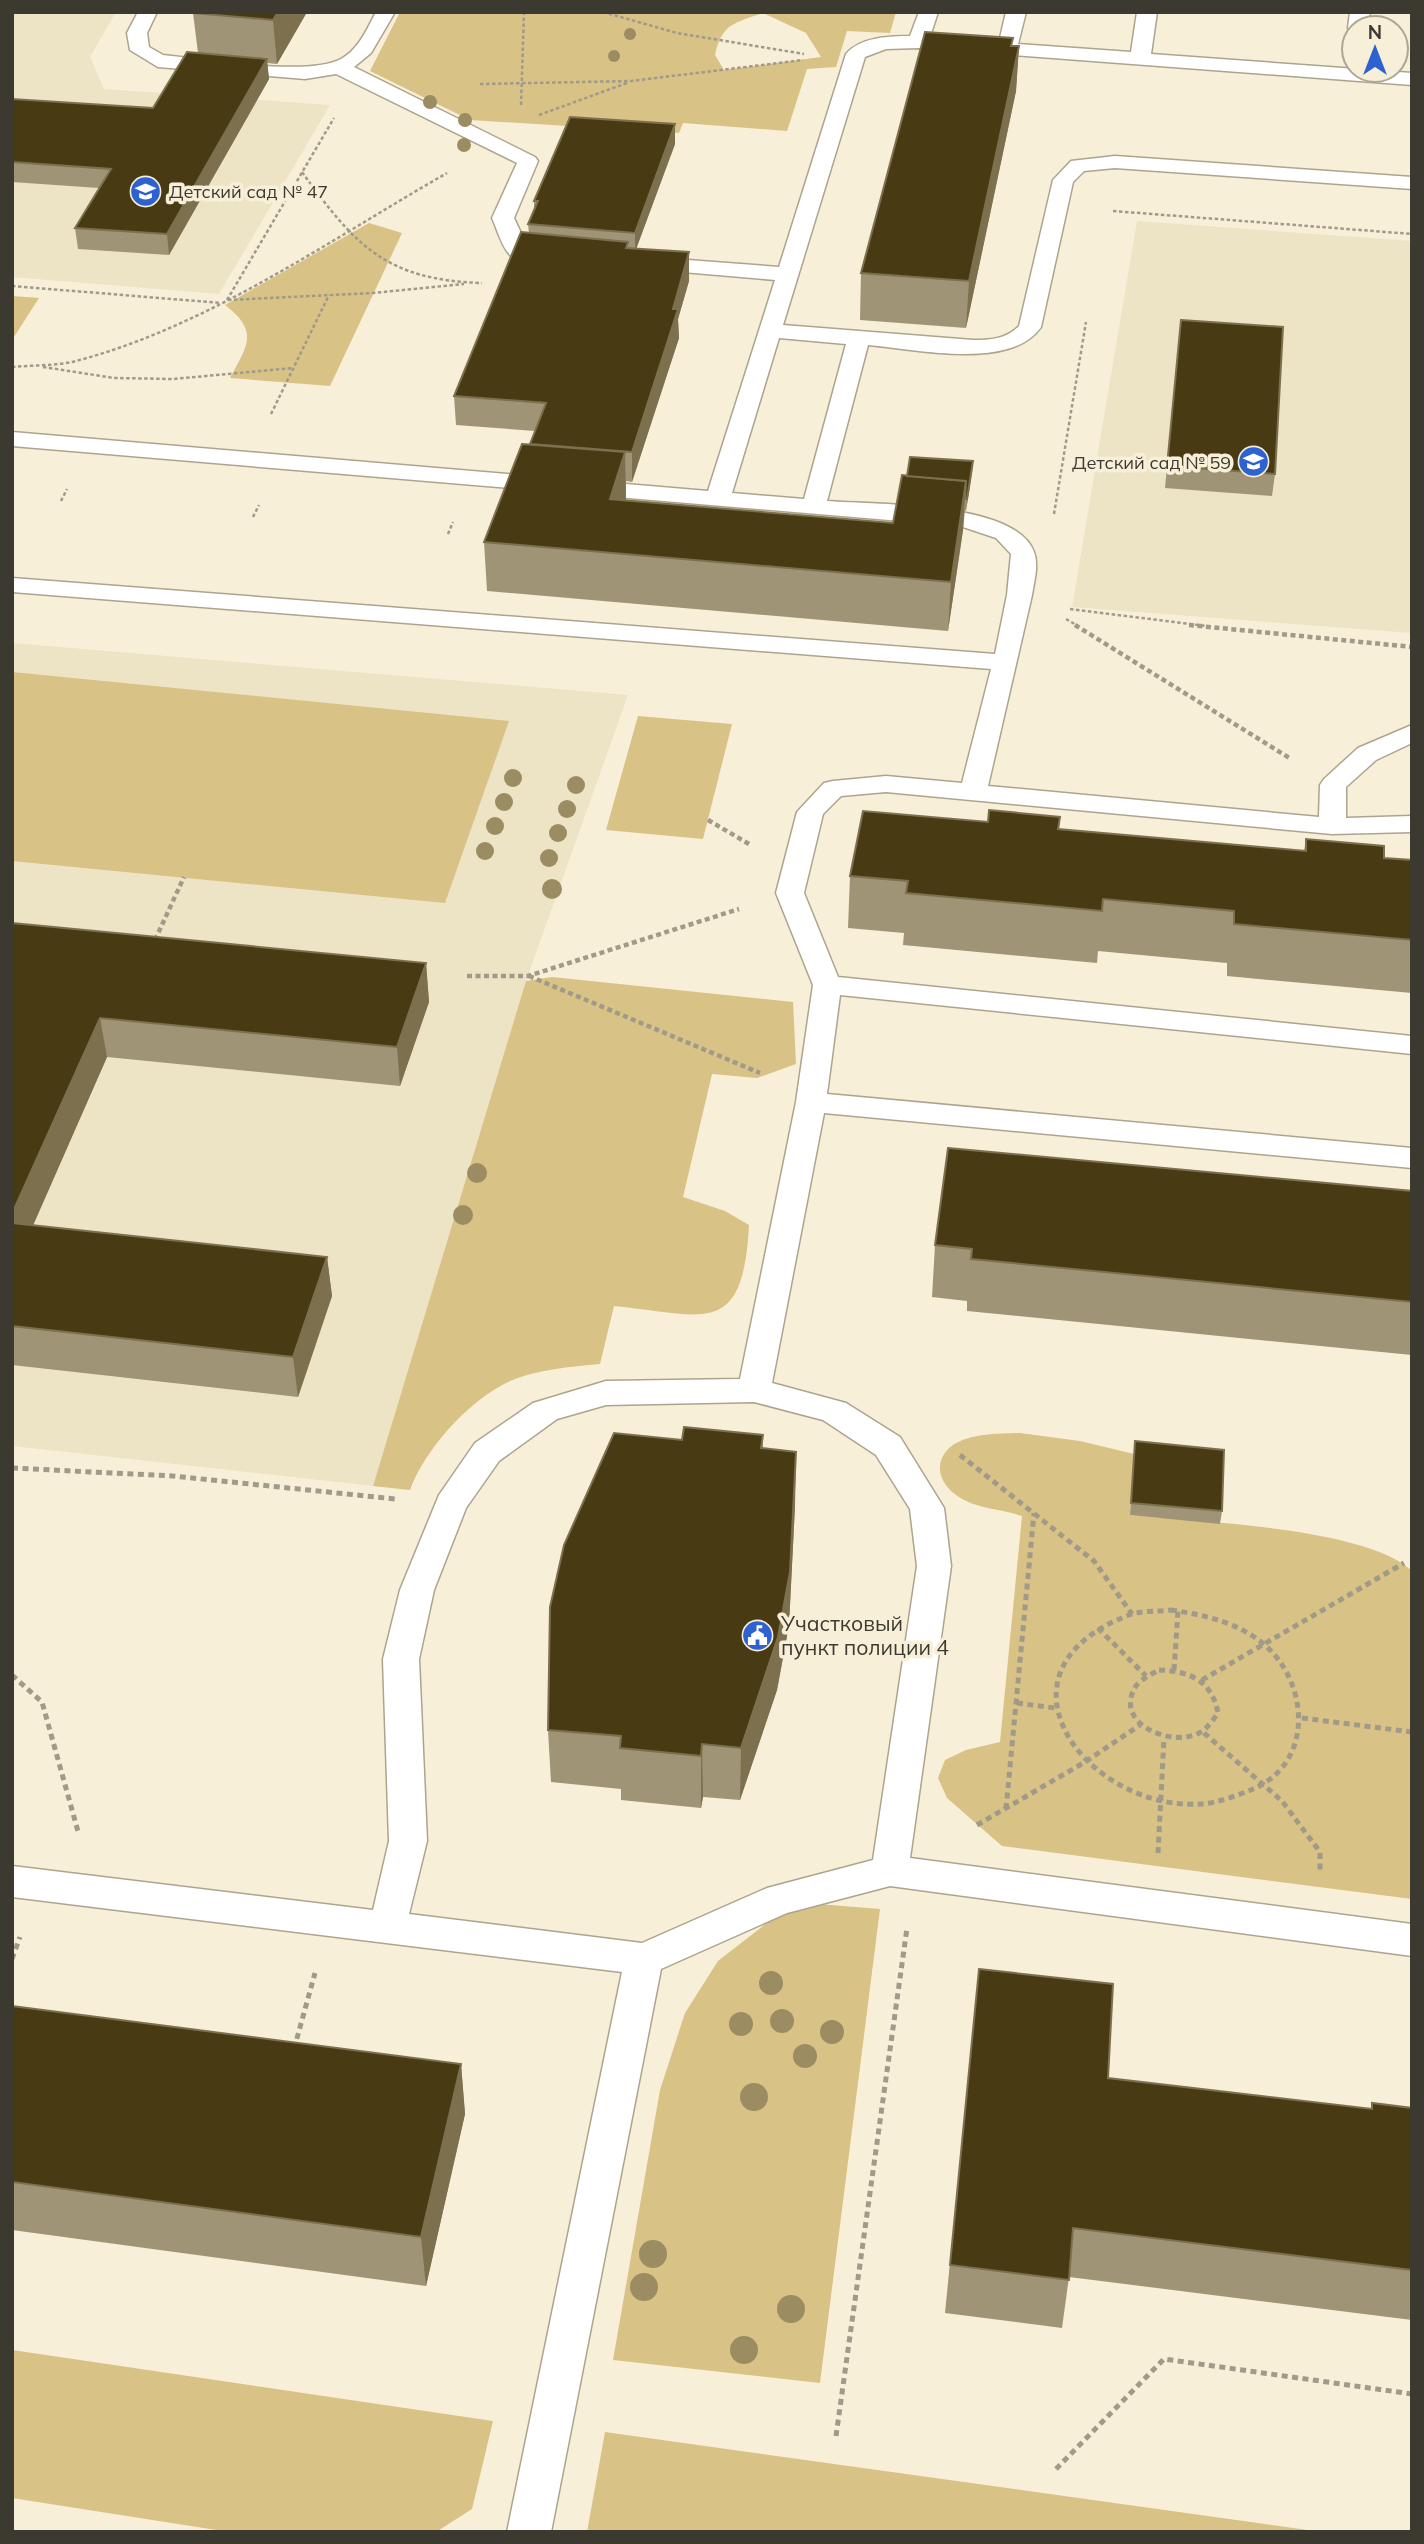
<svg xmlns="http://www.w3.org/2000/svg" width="1424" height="2544" font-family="Mulish,sans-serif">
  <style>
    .built { fill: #ede3c5 }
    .green { fill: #d8c286; fill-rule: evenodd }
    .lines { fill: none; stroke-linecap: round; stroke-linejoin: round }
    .lane-casing { stroke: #aca48f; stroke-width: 3 }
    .path-far2 { stroke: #a09a89; stroke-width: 2.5; stroke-dasharray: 3.5 2.5; stroke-linecap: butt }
    .path-far1 { stroke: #a09a89; stroke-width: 4.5; stroke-dasharray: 5 3.5; stroke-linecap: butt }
    .path { stroke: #a09a89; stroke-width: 5; stroke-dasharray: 6 4.5; stroke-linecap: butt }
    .lane { fill: #fff; fill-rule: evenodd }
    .tree { fill: #9b8d61 }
    .wall { fill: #a09476 }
    .shaded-wall { fill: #7d704e }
    .building { fill: #483a13; stroke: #7d704e; stroke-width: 2 }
    .labels { text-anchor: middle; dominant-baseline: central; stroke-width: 7; stroke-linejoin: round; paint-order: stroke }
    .far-poi-label { font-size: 18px; fill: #3c3930; stroke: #f8efd8; text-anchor: start }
    .poi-label { font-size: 21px; fill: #3c3930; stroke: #f8efd8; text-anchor: start }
  </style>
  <rect width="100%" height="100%" fill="#f8efd8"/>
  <g class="built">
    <polygon points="12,12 116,12 90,57 104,89 330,105 219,294 12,277"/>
    <polygon points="1137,221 1412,241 1412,633 1072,607"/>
    <polygon points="12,643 628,695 526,981 373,1486 12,1446"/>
  </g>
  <g class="green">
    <path d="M400 12H896L890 33 847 31 836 67 807 69 787 131 683 123 679 133 470 120 370 71ZM763 13 806 33 821 57 724 70 715 55C722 23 735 23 763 13Z"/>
    <path d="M369 223 402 233 330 386 230 378C248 345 259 331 225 305Z"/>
    <polygon points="12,296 39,298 12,340"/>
    <polygon points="12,672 509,721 445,903 12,861"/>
    <polygon points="638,716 732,724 703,839 606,830"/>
    <path d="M552 977 793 1002 796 1064 757 1078 712 1074 683 1197 725 1211 749 1225C743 1339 705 1315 614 1306L600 1364C570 1367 538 1369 510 1381 469 1400 425 1449 410 1490L373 1486 526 981Z"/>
    <path d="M1020 1433 1080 1441 1134 1454 1130 1515C1197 1522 1365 1527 1412 1571V1899L1002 1846 947 1798 938 1778 945 1760 966 1750 1000 1742 1022 1516C1002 1509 977 1509 959 1497 948 1490 939 1479 940 1466 945 1432 995 1434 1020 1433Z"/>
    <polygon points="818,1904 880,1909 820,2383 613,2360 660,2090 685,2013 718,1961 772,1919"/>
    <polygon points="12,2350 493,2421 472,2509 436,2532 229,2532 12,2498"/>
    <polygon points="605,2432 1322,2532 587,2532"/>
  </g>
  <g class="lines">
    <defs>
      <g id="lane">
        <path d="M138 12H157L147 33 149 47 163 55C204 59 307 77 341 59 359 49 367 29 376 12H395L371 53 354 67 535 157 538 161 514 218 527 246 554 249 565 255C558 264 518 262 510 255 502 247 497 229 492 218L517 163 336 74 305 79 158 67 130 50 127 33Z"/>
        <path d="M919 12H938L930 37 999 42 1006 12H1026L1018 44 1131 52 1137 12H1157L1151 54 1412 73V85L918 48 886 49 865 57 783 325 973 340C991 340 1006 339 1019 326L1053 180 1071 161 1115 156 1412 177V189L1115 168 1084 171 1073 182 1041 327C1011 371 915 349 868 345L827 501C874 505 1016 501 1034 552 1039 565 1034 582 1032 595L988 786 1319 817 1320 785 1324 779 1358 748 1412 725V743L1376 760 1346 787V818L1412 816V832L1332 834 886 792 841 796 823 814 804 893 838 977 1412 1036V1054L840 995 827 1094 1412 1148V1168L824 1113 772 1383 846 1403 900 1437 944 1508 951 1566 910 1858 1412 1924V1956L890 1886 787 1913 661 1969 551 2532H507L622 1972 12 1897V1866L373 1910 389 1841 383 1659 400 1590 439 1495 475 1443 533 1403 606 1381 740 1379 796 1102 813 985 776 893 797 812 824 783 833 781 886 776 962 783 991 669 12 592V578L995 654 1007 595 1011 554 996 538 960 526 12 446V432L708 491 775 280 648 269 637 263 648 257 779 267 846 54C860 37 890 36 910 36ZM779 338 846 344 804 499 732 493ZM754 1402 823 1420 876 1455 910 1509 917 1566 873 1860 767 1888 642 1943 409 1914 427 1841 419 1659 434 1590 466 1508 499 1461 557 1419 606 1405Z"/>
        <polygon points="1350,12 1370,12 1368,28 1354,28 1354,33 1351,32 1348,28"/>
      </g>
    </defs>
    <use href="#lane" class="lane-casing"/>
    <g class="path-far2">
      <polyline points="603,12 677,33 804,54"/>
      <polyline points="480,84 631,81 803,60"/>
      <polyline points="521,105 524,12"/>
      <polyline points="539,115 627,83"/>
      <path d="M302 172C355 245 385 280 482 283"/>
      <polyline points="1113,211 1412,234"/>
      <polyline points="12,286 221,303"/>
      <polyline points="227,300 334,118"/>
      <polyline points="228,300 373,293 464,284"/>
      <path d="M12 367C33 365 56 366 76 361 209 326 328 241 447 173"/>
      <polyline points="43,367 114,378 173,379 293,368"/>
      <polyline points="271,414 329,295"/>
      <polyline points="61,501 67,489"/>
      <polyline points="1054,514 1086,322"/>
      <polyline points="253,517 259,505"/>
      <polyline points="448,534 453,522"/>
      <polyline points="1070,609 1206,626"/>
      <polyline points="1066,619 1078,626"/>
    </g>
    <g class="path-far1">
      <polyline points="1075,625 1291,759"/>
      <polyline points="1189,625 1412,647"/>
      <polyline points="708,820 749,844"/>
      <polyline points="155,940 184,877"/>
      <polyline points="467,976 528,976 739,909"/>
      <polyline points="529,976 760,1073"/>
    </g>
    <g class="path">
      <polyline points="960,1455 1094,1561 1132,1614"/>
      <polyline points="12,1468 173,1476 395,1499"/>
      <path d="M1171 1610C1205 1615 1242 1623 1268 1648 1310 1688 1312 1764 1253 1789 1239 1795 1217 1803 1202 1804 1088 1812 980 1672 1129 1615 1142 1610 1158 1612 1171 1610Z"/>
      <polyline points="1098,1628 1146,1676"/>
      <path d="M1159 1670C1190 1671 1212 1681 1218 1713 1213 1720 1207 1729 1199 1733 1171 1748 1112 1723 1136 1686 1141 1679 1152 1674 1159 1670Z"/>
      <polyline points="1174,1670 1178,1611"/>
      <polyline points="12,1675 42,1702 79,1835"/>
      <polyline points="1202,1680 1404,1563"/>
      <polyline points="1017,1703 1055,1708"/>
      <polyline points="1302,1718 1412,1732"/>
      <polyline points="1204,1733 1282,1801 1320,1852 1320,1873"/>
      <polyline points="1006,1809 1034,1513"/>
      <polyline points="977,1825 1085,1762 1140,1725"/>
      <polyline points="1158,1853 1164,1738"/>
      <polyline points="12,1959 20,1937"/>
      <polyline points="294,2049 315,1973"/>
      <polyline points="836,2436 907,1928"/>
      <polyline points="1056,2469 1164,2359 1412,2394"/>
    </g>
    <use href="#lane" class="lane"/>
  </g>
  <g class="tree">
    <circle cx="630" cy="34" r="6"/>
    <circle cx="614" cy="56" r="6"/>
    <circle cx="430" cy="102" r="7"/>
    <circle cx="465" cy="120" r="7"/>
    <circle cx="464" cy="145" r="7"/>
    <circle cx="513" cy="778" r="9"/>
    <circle cx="576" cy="785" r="9"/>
    <circle cx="504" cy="802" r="9"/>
    <circle cx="567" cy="809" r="9"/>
    <circle cx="495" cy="826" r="9"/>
    <circle cx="558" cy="833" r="9"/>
    <circle cx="485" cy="851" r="9"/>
    <circle cx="549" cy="858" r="9"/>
    <circle cx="552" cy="889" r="10"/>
    <circle cx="477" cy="1173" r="10"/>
    <circle cx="463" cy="1215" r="10"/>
    <circle cx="771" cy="1983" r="12"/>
    <circle cx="782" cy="2021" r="12"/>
    <circle cx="741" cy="2024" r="12"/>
    <circle cx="832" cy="2032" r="12"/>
    <circle cx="805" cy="2056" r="12"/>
    <circle cx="754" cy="2097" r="14"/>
    <circle cx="653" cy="2254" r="14"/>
    <circle cx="644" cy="2287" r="14"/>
    <circle cx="791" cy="2309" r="14"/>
    <circle cx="744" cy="2350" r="14"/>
  </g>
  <g class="wall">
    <polygon points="307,12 277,64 267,63 269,79 169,255 78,249 75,228 99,188 12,182 12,99 153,108 198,53 193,13"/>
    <polygon points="1013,46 1019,46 1016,91 966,328 860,320 861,273"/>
    <polygon points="675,124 675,144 636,249 689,252 689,281 678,319 679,338 632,482 626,481 626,500 893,523 907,476 973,461 966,511 965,510 963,530 948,631 487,591 484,542 530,444 535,431 456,425 454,396 529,233 528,224 534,209 534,201"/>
    <polygon points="1181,320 1275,474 1272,496 1165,488"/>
    <polygon points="1060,817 1059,829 1304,851 1306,839 1384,858 1412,860 1412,993 1227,976 1227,963 1098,951 1097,963 903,945 904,933 848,928 850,876 988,822"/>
    <polygon points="12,923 426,963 429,1002 400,1086 107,1057 33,1225 327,1257 332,1296 298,1397 12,1365"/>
    <polygon points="1412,1191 1412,1355 967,1311 967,1301 932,1297 935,1245"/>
    <polygon points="763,1435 763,1449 795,1506 789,1625 777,1690 740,1800 703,1797 701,1808 621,1800 621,1789 551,1782 548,1730 682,1440"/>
    <polygon points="1135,1441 1222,1511 1220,1524 1130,1515"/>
    <polygon points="979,1969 1108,2078 1371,2109 1372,2103 1412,2108 1412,2320 1069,2277 1062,2328 945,2313"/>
    <polygon points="12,2006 461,2064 465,2114 426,2286 12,2230"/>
  </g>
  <g class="shaded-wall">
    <polygon points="278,12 307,12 277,64 273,20"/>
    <polygon points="1019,46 1016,91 966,328 969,281"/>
    <polygon points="267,59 269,79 169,255 167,234"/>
    <polygon points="675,124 675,144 635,252 635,233"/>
    <polygon points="689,252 689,281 678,319 679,338 632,482 632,452"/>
    <polygon points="625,452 626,500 610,499"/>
    <polygon points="973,461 972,473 966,511 967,499"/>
    <polygon points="966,481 963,530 948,631 951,582"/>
    <polygon points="426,963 429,1002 400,1086 397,1047"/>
    <polygon points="100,1018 107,1057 17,1262 12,1240 12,1214"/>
    <polygon points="327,1257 332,1296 298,1397 293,1357"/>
    <polygon points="796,1452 795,1506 789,1625 777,1690 740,1800 741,1748"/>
    <polygon points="702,1744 703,1797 701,1808 701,1756"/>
    <polygon points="461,2064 465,2114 426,2286 421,2237"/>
  </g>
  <g class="building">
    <polygon points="194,12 278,12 273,20 193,13"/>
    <polygon points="925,32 1013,38 1011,46 1019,46 969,281 861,273"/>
    <polygon points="187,52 267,59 167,234 75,228 111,169 12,162 12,99 153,108"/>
    <polygon points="570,117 675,124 635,233 528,224 538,201 534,201"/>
    <polygon points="521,232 628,242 626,248 689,252 673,309 678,309 632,452 530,444 546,403 454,396"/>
    <polygon points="1181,320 1283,327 1275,474 1167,466"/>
    <polygon points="522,444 625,452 610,499 893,523 902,475 966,481 951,582 484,542"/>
    <polygon points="910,457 973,461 967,499 965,499 966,481 907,476"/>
    <polygon points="989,810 1060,817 1058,829 1306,851 1306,839 1384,846 1384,858 1412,860 1412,940 1234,924 1234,911 1103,899 1102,911 906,893 908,881 850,876 863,811 988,822"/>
    <polygon points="12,923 426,963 397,1047 100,1018 12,1214"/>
    <polygon points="948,1148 1412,1191 1412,1302 971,1259 972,1249 935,1245"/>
    <polygon points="12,1223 327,1257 293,1357 12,1326"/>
    <polygon points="684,1427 763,1435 761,1448 796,1452 790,1572 778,1637 741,1748 702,1744 701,1756 620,1748 621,1736 548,1730 550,1607 564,1545 614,1433 682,1440"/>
    <polygon points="1135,1441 1224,1450 1222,1511 1131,1503"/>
    <polygon points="979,1969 1113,1984 1108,2078 1372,2109 1372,2103 1412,2108 1412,2270 1073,2228 1069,2280 950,2265"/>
    <polygon points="12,2006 461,2064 421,2237 12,2182"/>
  </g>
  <defs>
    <symbol id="school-disc" viewBox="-11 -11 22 22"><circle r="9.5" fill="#2f62d1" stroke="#f8efd8"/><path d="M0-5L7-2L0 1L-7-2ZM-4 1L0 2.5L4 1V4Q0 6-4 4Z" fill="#fff"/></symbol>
    <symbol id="civic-disc" viewBox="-11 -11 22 22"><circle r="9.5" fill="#2f62d1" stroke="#f8efd8"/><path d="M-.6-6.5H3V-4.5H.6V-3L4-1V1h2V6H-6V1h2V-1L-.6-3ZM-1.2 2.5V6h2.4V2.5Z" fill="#fff"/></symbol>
  </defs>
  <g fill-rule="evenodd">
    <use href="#school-disc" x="128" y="174" width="35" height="35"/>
    <use href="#school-disc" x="1236" y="444" width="35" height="35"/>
    <use href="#civic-disc" x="740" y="1618" width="35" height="35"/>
  </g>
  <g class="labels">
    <g class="far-poi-label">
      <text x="169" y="191">Детский сад № 47</text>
      <text x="1231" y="462" text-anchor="end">Детский сад № 59</text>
    </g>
    <g class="poi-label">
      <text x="781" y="1623">Участковый<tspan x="781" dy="24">пункт полиции 4</tspan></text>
    </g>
  </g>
  <rect width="1424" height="2544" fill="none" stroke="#3c3930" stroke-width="28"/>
  <g transform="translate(1375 49)"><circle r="33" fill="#f8efd8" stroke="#ada695" stroke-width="2"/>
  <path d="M0-5L12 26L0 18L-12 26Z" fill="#2f62d1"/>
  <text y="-10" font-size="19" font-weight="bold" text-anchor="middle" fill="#3c3930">N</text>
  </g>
</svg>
